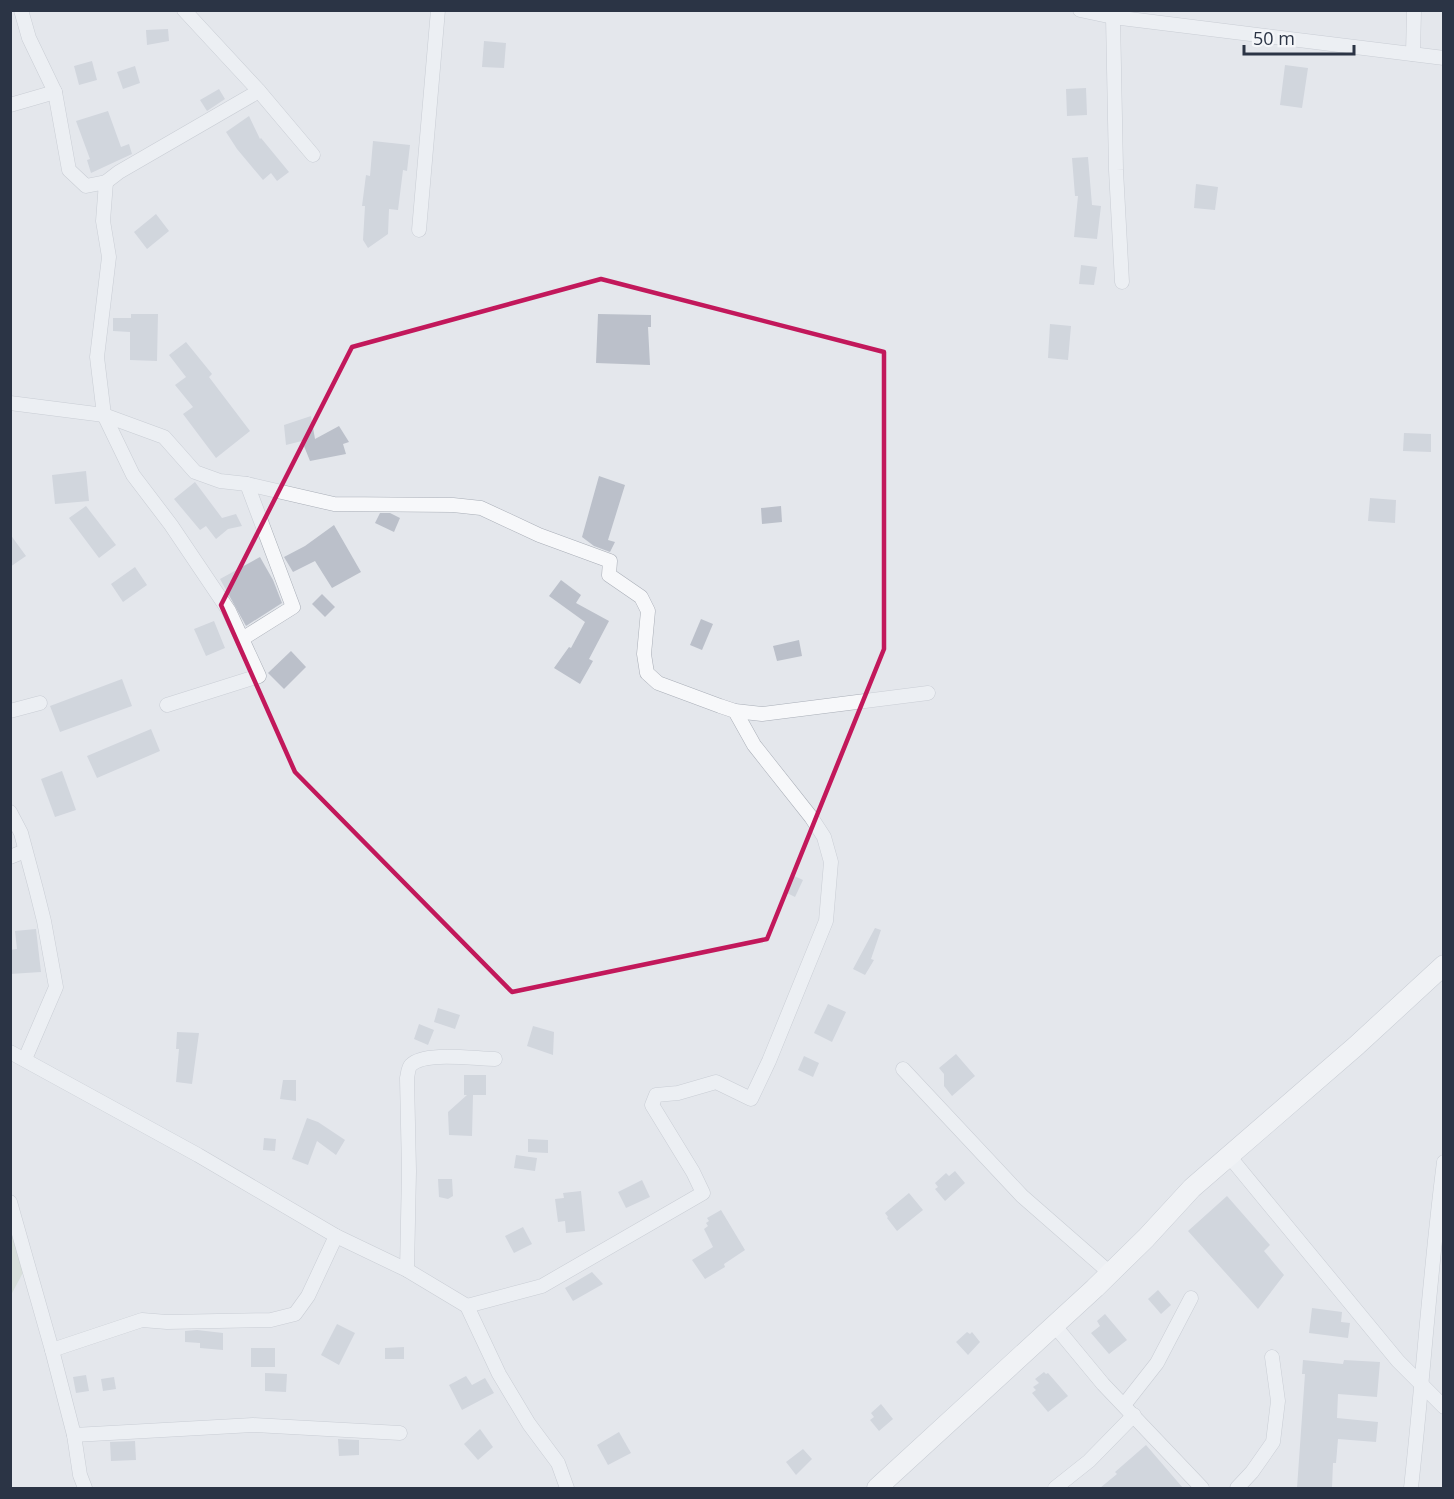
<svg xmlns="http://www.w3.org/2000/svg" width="1454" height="1499" font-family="'Open Sans',sans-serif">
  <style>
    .green { fill: #c9d6c5 }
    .building { fill: #bbc0ca }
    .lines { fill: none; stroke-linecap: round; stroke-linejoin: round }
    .street-casing { stroke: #a9aeb7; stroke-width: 15 }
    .secondary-casing { stroke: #a9aeb7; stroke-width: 21 }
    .street { stroke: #f7f8fa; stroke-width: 14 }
    .secondary { stroke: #fff; stroke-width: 20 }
    .marked { fill: none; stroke: #c2185b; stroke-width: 4.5; stroke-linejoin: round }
  </style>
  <rect width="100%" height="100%" fill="#e4e7ec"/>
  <polygon class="green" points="10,1212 26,1267 11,1295 10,1295"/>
  <g class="building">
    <polygon points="168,29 169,41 147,45 146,30"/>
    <polygon points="484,41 506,43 504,68 482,67"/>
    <polygon points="92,61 97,80 79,85 74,66"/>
    <polygon points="1285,65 1308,68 1302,108 1280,105"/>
    <polygon points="135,66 140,83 123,89 117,72"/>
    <polygon points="1086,88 1087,115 1067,116 1066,89"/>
    <polygon points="219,89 225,99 207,111 200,100"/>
    <polygon points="108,111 121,147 129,144 132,154 91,173 87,160 90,159 76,121"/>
    <polygon points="249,116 260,139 261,138 289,172 277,181 271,173 263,180 237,149 226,132"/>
    <polygon points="373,141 410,145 407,171 403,170 398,210 389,209 388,234 368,248 363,240 365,206 362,206 366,175 370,176"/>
    <polygon points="1088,157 1092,205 1101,206 1097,239 1074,237 1078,196 1075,196 1072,158"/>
    <polygon points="1196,184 1218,187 1215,210 1194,208"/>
    <polygon points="156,214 169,231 147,249 134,232"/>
    <polygon points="1081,265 1097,267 1094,285 1079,284"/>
    <polygon points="131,314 158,314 157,361 130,360 130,332 113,331 113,318 131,318"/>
    <polygon points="598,314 651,315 651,327 648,327 650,365 596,363"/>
    <polygon points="1050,324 1071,326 1068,360 1048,358"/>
    <polygon points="186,342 212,374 209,377 250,431 216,458 183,414 193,407 175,385 186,377 169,355"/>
    <polygon points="311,416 315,439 339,426 349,442 343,444 346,454 310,461 302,441 286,445 284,425"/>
    <polygon points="1404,433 1431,434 1431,452 1403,451"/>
    <polygon points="86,471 89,501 55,504 52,475"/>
    <polygon points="599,476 625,485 608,540 615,542 610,552 594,546 582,537"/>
    <polygon points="195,482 222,518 236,514 242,526 228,529 216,539 206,526 200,530 174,499"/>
    <polygon points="1370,498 1396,500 1395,523 1368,521"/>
    <polygon points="86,506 116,545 99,558 69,518"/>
    <polygon points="781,506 782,522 762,524 761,508"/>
    <polygon points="380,513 390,513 400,518 394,532 375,523"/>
    <polygon points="334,525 361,572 332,588 315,561 293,572 284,557 305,546"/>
    <polygon points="10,534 26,556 10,567"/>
    <polygon points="260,557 273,580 282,603 246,626 220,579"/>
    <polygon points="135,567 147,585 123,602 111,584"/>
    <polygon points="561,580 581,595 576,603 609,621 589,659 593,661 580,684 554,668 569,647 571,648 585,622 549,596"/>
    <polygon points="322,594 335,607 325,617 312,604"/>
    <polygon points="701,619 713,624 702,650 690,645"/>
    <polygon points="214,621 225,648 206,656 194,629"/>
    <polygon points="799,640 802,656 777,661 773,646"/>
    <polygon points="291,651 306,667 284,689 268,673"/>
    <polygon points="122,679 132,706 60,732 50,706"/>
    <polygon points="151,729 160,751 97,778 87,756"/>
    <polygon points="62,771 76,810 55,817 41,779"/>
    <polygon points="792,875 803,880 795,897 785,892"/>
    <polygon points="875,928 881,930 871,959 874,960 865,975 853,969"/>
    <polygon points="36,929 41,972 10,974 10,950 17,949 15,931"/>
    <polygon points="828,1004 846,1012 832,1042 814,1033"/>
    <polygon points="438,1008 460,1015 455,1029 434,1022"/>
    <polygon points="419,1024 434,1030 428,1045 414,1039"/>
    <polygon points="533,1026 554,1032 553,1055 527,1046"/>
    <polygon points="177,1032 199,1033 192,1084 176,1082 179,1049 176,1049"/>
    <polygon points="956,1054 975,1076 952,1096 944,1086 944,1074 939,1068"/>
    <polygon points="804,1056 819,1063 813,1077 798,1070"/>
    <polygon points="464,1075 486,1075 486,1095 473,1095 472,1136 449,1135 448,1112 467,1095 464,1095"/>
    <polygon points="283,1080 296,1080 296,1101 280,1099"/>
    <polygon points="307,1118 318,1122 345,1140 336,1155 317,1141 308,1165 292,1159"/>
    <polygon points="264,1138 276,1139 275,1151 263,1150"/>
    <polygon points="528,1139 548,1140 548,1153 528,1152"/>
    <polygon points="516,1155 537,1158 535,1171 514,1168"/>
    <polygon points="955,1171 965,1183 945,1201 935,1189 938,1187 935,1183 946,1173 949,1176"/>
    <polygon points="438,1179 452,1179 453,1196 448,1199 439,1197"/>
    <polygon points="642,1180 650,1197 626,1208 618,1192"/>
    <polygon points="581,1191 585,1231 566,1233 565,1221 558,1222 555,1199 564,1198 563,1193"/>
    <polygon points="909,1193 923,1210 897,1231 887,1218 888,1217 885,1213"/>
    <polygon points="1227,1196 1270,1245 1264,1251 1284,1275 1258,1309 1188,1231"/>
    <polygon points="721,1210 745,1250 724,1264 725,1267 705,1279 692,1260 713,1247 704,1229 708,1226 706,1223 709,1221 707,1218"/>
    <polygon points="523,1227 532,1244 514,1253 505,1236"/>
    <polygon points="592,1272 603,1284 573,1301 565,1288"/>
    <polygon points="1158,1290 1171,1305 1161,1314 1148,1299"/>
    <polygon points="1312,1308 1342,1312 1341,1322 1350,1323 1348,1338 1309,1333"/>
    <polygon points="1105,1314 1127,1340 1109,1354 1091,1333 1100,1326 1097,1321"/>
    <polygon points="337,1324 355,1333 339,1365 321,1355"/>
    <polygon points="197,1330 223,1333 223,1350 200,1348 200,1343 185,1342 185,1331"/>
    <polygon points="967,1332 970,1334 972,1332 980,1342 968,1355 956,1342"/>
    <polygon points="404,1347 404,1359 385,1359 385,1348"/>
    <rect x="251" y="1348" width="24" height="19"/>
    <polygon points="1303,1360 1343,1364 1344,1360 1380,1362 1377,1397 1338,1394 1337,1418 1378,1422 1376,1442 1338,1439 1336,1463 1333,1463 1332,1488 1297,1488 1305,1374 1302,1374"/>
    <polygon points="1044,1372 1046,1374 1048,1373 1068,1396 1048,1412 1032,1393 1036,1390 1033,1387 1039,1383 1035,1379"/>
    <polygon points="265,1373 287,1374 286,1392 265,1391"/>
    <polygon points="86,1375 89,1391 76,1393 73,1377"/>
    <polygon points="466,1376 472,1385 485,1378 494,1393 462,1410 449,1385"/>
    <polygon points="114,1377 116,1389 103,1391 101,1379"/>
    <polygon points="881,1404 893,1419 879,1431 870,1420 874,1417 871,1413"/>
    <polygon points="480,1429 493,1447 478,1460 464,1444"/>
    <polygon points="619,1432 631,1453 608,1465 597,1445"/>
    <polygon points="338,1439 359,1440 359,1455 339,1456"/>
    <polygon points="135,1441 136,1460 111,1461 110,1442"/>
    <polygon points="1146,1445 1183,1488 1100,1488 1117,1474 1115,1472"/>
    <polygon points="803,1449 812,1459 796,1475 786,1462"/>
  </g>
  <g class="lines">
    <defs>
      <g id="street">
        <polyline points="21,10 29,38 55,92 69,170 86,186 106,182 103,221 109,257 97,357 104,415 133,475 171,525 229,611 242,639"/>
        <polyline points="184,10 259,91 313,155"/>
        <polyline points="1080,10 1113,17 1444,58"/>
        <polyline points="1113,17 1116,170 1122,282"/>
        <polyline points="1413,54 1414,10"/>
        <polyline points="10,105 55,92"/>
        <polyline points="106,182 119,172 259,91"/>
        <polyline points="419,230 438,10"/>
        <polyline points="10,403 104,415 164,437 195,472 220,481 247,484 334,504 453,505 481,508 539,535 610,561 609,575 641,597 648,611 644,654 647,673 658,683 720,706 735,711 762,714 928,693"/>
        <polyline points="167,705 259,676 242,639 293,607 247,484"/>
        <polyline points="10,711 40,703"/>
        <polyline points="10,812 21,833 36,889 44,921 56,987 25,1059"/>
        <polyline points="10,857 25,851"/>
        <polyline points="10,1052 198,1155 336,1236 407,1270 467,1306 499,1374 529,1424 558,1463 567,1488"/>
        <polyline points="903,1069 1022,1196 1110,1273"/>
        <polyline points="1229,1156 1398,1361 1444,1407"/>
        <polyline points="10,1202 52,1350 74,1435 80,1475 85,1488"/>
        <path d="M407 1270 409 1171 407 1078C408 1074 408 1068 411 1065 424 1051 476 1059 495 1059"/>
        <polyline points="467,1306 542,1286 703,1193 693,1172 652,1105 656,1095 678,1093 716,1082 751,1099 769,1061 826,921 831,862 824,837 811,817 754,745 735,711"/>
        <polyline points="1055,1326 1103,1384 1202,1488"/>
        <polyline points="52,1350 142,1320 167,1322 271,1320 295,1314 308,1296 336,1236"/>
        <polyline points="1124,1405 1157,1363 1191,1298"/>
        <polyline points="74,1435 253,1425 400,1433"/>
        <polyline points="1055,1488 1089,1461 1134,1415"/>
        <polyline points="1237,1488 1252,1472 1273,1442 1278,1401 1272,1357"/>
        <path d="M1411 1488C1423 1380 1430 1270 1444 1162"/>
      </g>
      <polyline id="secondary" points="877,1488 1095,1288 1146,1238 1192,1188 1356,1046 1444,965"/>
    </defs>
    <use href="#street" class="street-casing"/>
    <use href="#secondary" class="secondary-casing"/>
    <use href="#street" class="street"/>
    <use href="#secondary" class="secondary"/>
  </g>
  <path d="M0 0H1454V1499H0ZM601 279 884 352V649L767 939 512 992 295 772 221 605 352 347Z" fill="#e4e7ec" fill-opacity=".55" fill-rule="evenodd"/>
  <path class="marked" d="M601 279 884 352V649L767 939 512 992 295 772 221 605 352 347Z"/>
  <rect width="1454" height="1499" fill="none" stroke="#2b3445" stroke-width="24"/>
  <path d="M1244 45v9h110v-9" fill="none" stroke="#2b3445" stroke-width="3"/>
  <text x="1253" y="45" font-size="18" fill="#2b3445" stroke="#f4f6f9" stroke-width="4.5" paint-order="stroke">50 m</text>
</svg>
